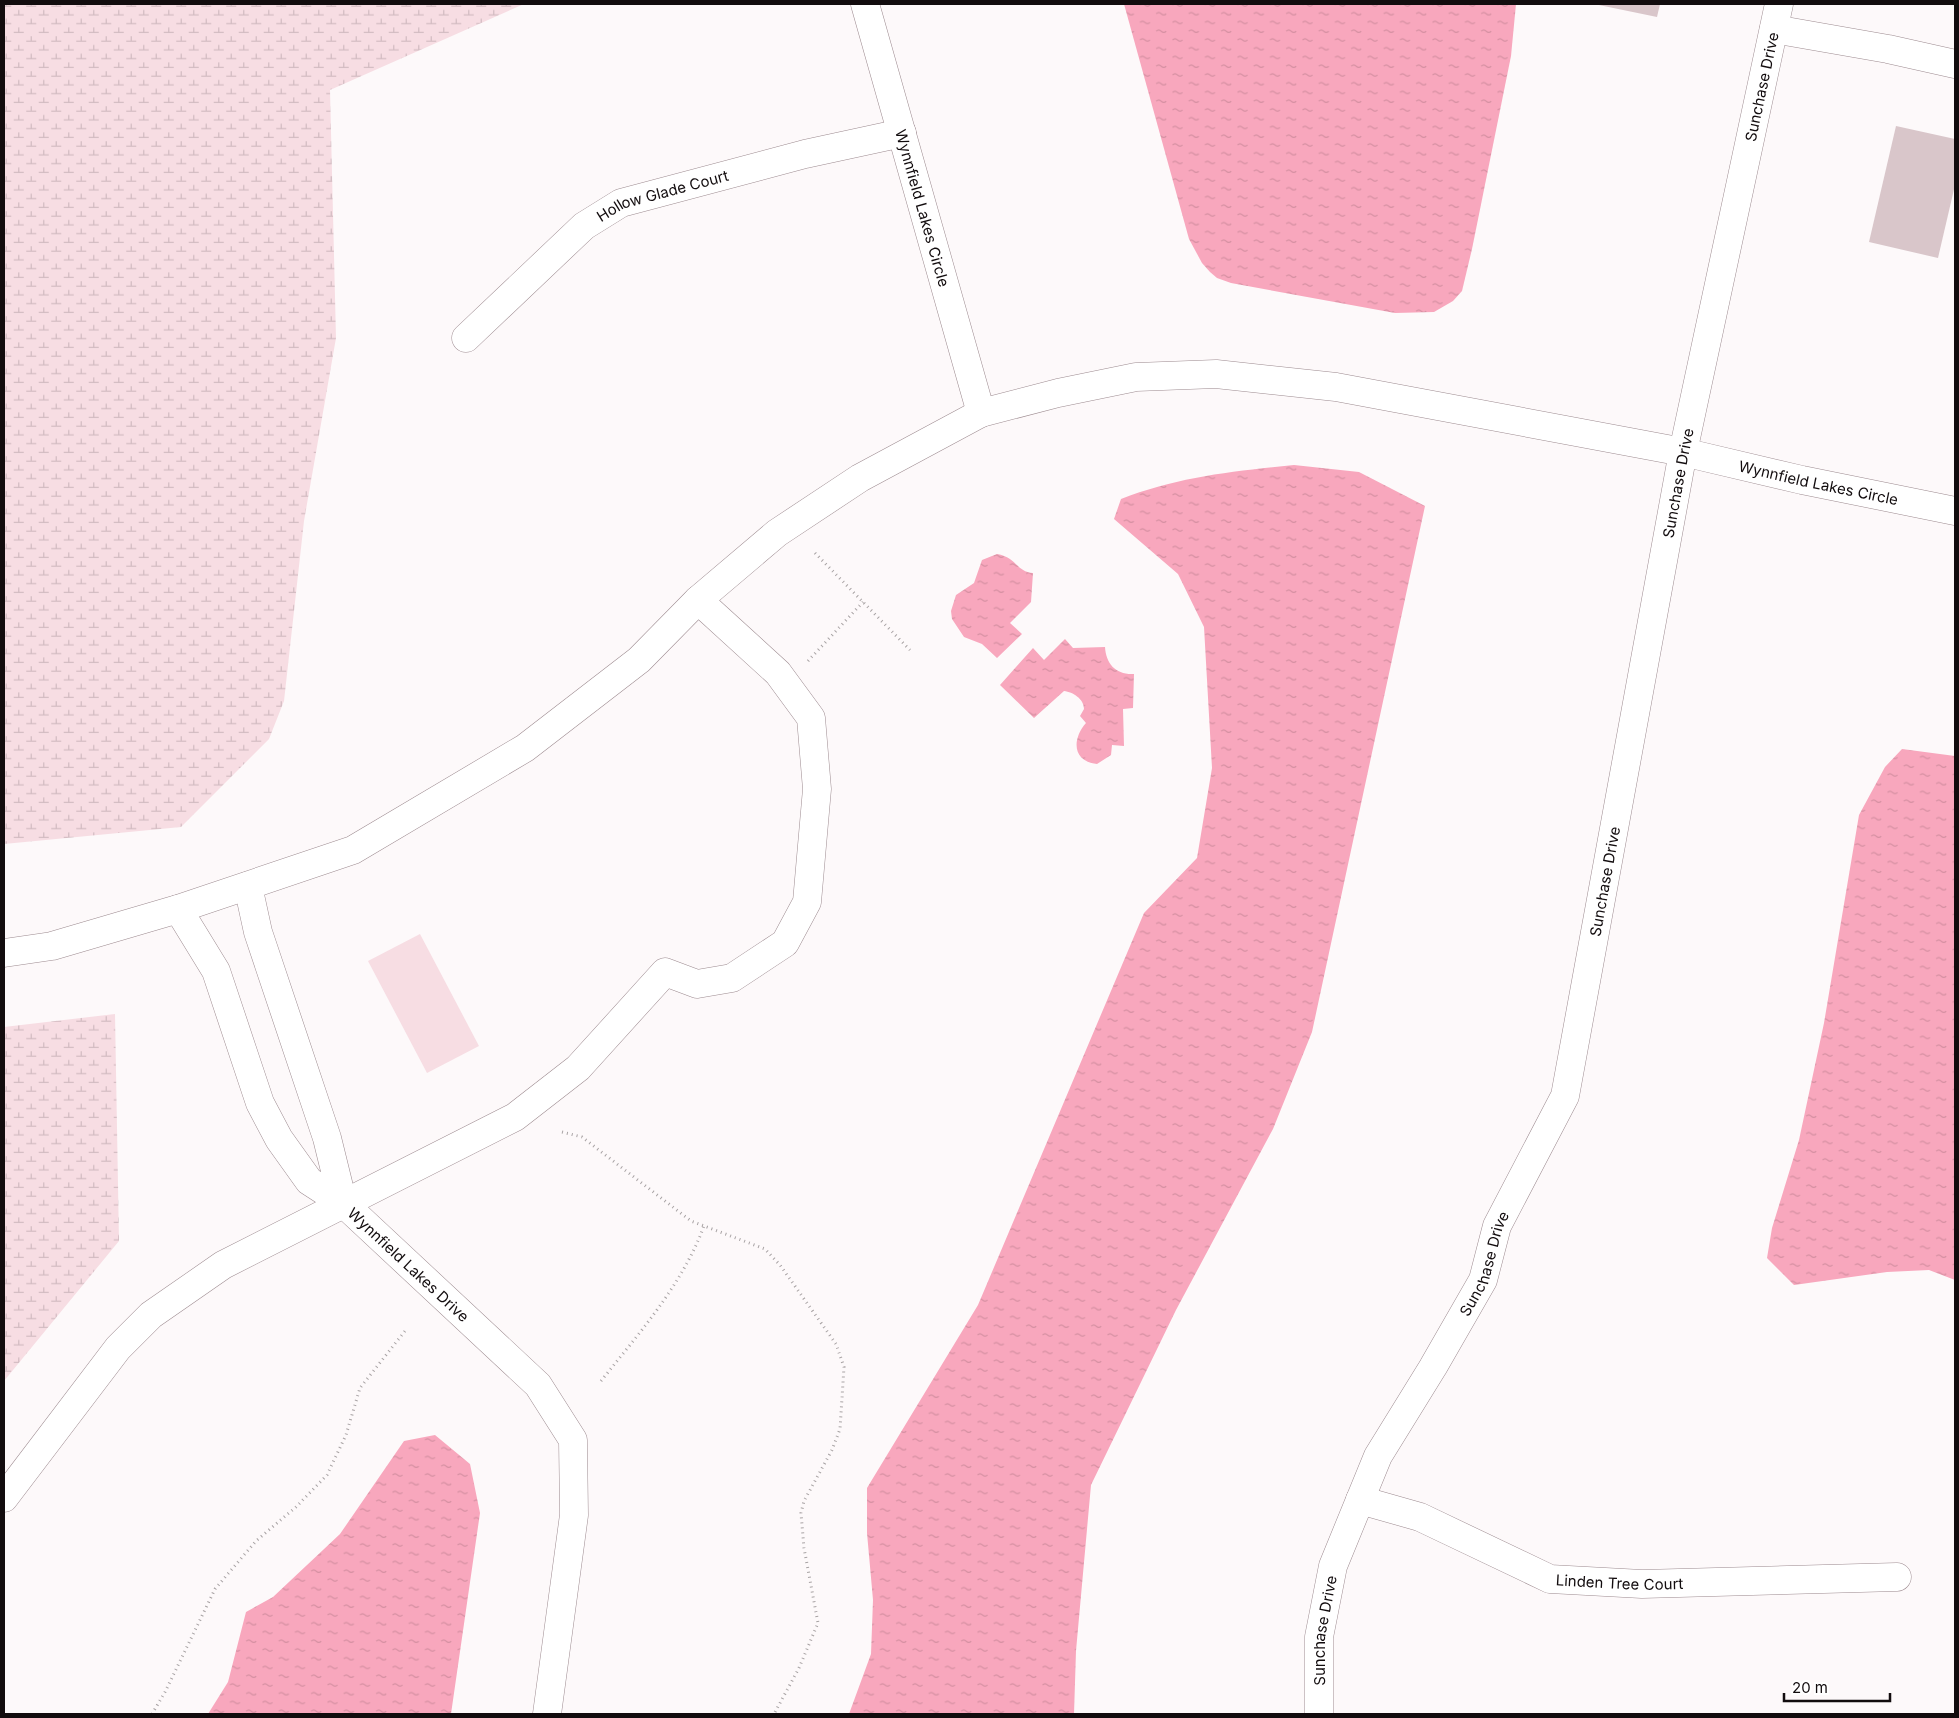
<svg xmlns="http://www.w3.org/2000/svg" width="1959" height="1718" font-family="Inter,sans-serif">
  <style>
    .wetland { fill: url(#wetland-marsh) }
    .garden { fill: #f7dde3 }
    .water { fill: url(#water-ripples) }
    .building { fill: #d9c6ca }
    .lines { fill: none; stroke-linecap: round; stroke-linejoin: round }
    .minor-casing { stroke: #9d8b90; stroke-width: 29 }
    .path { stroke: #a8a3a4; stroke-width: 3; stroke-dasharray: 1 4; stroke-linecap: butt }
    .minor { stroke: #fff; stroke-width: 28 }
    .labels { text-anchor: middle; dominant-baseline: central; stroke-width: 4.5; stroke-linejoin: round; paint-order: stroke }
    .street-label { font-size: 15px; fill: #120c0e; stroke: #fff }
  </style>
  <defs>
    <pattern id="wetland-marsh" width="20" height="14" patternUnits="userSpaceOnUse" patternTransform="scale(1.25)"><rect width="20" height="14" fill="#f7dde3"/><path d="M1 5h8M5 5V1M11 12h8M15 12V8" fill="none" stroke="#d3bcc2"/></pattern>
    <pattern id="water-ripples" width="26" height="14" patternUnits="userSpaceOnUse" patternTransform="scale(1.25)"><rect width="26" height="14" fill="#f8a7bd"/><path d="M2 4q2-2 4 0t4 0M15 11q2-2 4 0t4 0" fill="none" stroke="#d48fa1"/></pattern>
  </defs>
  <rect width="100%" height="100%" fill="#fdf9fa"/>
  <g class="wetland">
    <polygon points="4,4 524,4 330,90 336,338 304,521 284,701 269,739 181,827 4,844"/>
    <polygon points="115,1014 119,1241 4,1381 4,1027"/>
  </g>
  <polygon class="garden" points="420,934 479,1046 427,1073 368,961"/>
  <g class="water">
    <polygon points="1124,4 1516,4 1511,56 1472,249 1462,291 1453,301 1434,312 1395,313 1231,283 1217,278 1210,272 1202,263 1189,239"/>
    <path d="M1294 465 1359 472 1425 506 1312 1032 1273 1129 1176 1310 1091 1485 1076 1651 1074 1714H849L871 1654 873 1600 867 1533V1488L978 1305 1144 913 1197 858 1212 768 1204 627 1178 574 1114 519 1121 499C1177 477 1234 471 1294 465Z"/>
    <path d="M997 554C1016 557 1017 572 1033 573L1031 602 1010 623 1022 634 997 658 982 644 964 637 952 619 951 611 956 595 974 583 982 560Z"/>
    <path d="M1065 639 1073 648 1105 647C1106 664 1116 675 1134 674L1133 708 1123 709 1124 746 1112 745 1111 755 1097 764C1072 761 1072 739 1086 723L1080 716 1084 709C1084 699 1073 692 1064 691L1034 718 1000 685 1033 648 1044 660Z"/>
    <polygon points="1902,749 1955,756 1955,1280 1929,1270 1887,1272 1794,1285 1767,1258 1772,1228 1799,1140 1824,1023 1859,815 1885,767"/>
    <polygon points="435,1435 470,1464 480,1513 451,1714 208,1714 228,1682 246,1612 273,1597 340,1534 404,1441"/>
  </g>
  <g class="building">
    <polygon points="1594,4 1660,4 1657,17"/>
    <polygon points="1896,126 1955,139 1955,185 1938,258 1869,242"/>
  </g>
  <g class="lines">
    <defs>
      <g id="minor">
        <path id="s1" d="M865 4 981 413"/>
        <polyline points="1774,29 1888,49 1955,64"/>
        <path id="s2" d="M466 338 584 226 621 203 805 154 902 133"/>
        <polyline points="178,909 216,971 260,1103 279,1139 309,1181 343,1203 327,1138 258,932 248,886"/>
        <path id="s3" d="M4 953 52 946 178 909 353 850 525 748 639 660 698 600 777 533 860 478 981 413 1058 393 1136 377 1216 374 1336 387 1683 452 1802 480 1955 511"/>
        <path id="s4" d="M343 1203 538 1385 573 1440 574 1515 547 1714"/>
        <polyline points="4,1498 118,1348 151,1315 223,1265 515,1117 578,1068 665,972 697,984 732,978 785,943 807,902 817,789 811,718 778,673 698,600"/>
        <path id="s5" d="M1360 1500 1420 1517 1550 1579 1642 1584 1897 1577"/>
        <path id="s6" d="M1319 1714V1637L1333 1566 1378 1456 1433 1367 1483 1280 1497 1226 1565 1096 1683 452 1779 4"/>
      </g>
    </defs>
    <use href="#minor" class="minor-casing"/>
    <g class="path">
      <polyline points="815,553 910,650"/>
      <polyline points="808,661 863,602"/>
      <polyline points="562,1132 582,1137 691,1221 765,1249 780,1265 836,1344 844,1367 840,1429 832,1450 804,1501 801,1513 804,1548 818,1623 799,1668 774,1714"/>
      <path d="M601 1381C640 1332 682 1285 704 1226"/>
      <polyline points="152,1714 165,1692 215,1589 256,1541 296,1507 327,1475 346,1435 360,1388 405,1331"/>
    </g>
    <use href="#minor" class="minor"/>
  </g>
  <g class="labels">
    <g class="street-label">
      <text stroke="none"><textPath href="#s6" startOffset="1704">Sunchase Drive</textPath></text>
      <text stroke="none"><textPath href="#s2" startOffset="248">Hollow Glade Court</textPath></text>
      <text stroke="none"><textPath href="#s1" startOffset="212">Wynnfield Lakes Circle</textPath></text>
      <text stroke="none"><textPath href="#s3" startOffset="1985">Wynnfield Lakes Circle</textPath></text>
      <text stroke="none"><textPath href="#s6" startOffset="1299">Sunchase Drive</textPath></text>
      <text stroke="none"><textPath href="#s6" startOffset="894">Sunchase Drive</textPath></text>
      <text stroke="none"><textPath href="#s6" startOffset="489">Sunchase Drive</textPath></text>
      <text stroke="none"><textPath href="#s4" startOffset="90">Wynnfield Lakes Drive</textPath></text>
      <text stroke="none"><textPath href="#s5" startOffset="276">Linden Tree Court</textPath></text>
      <text stroke="none"><textPath href="#s6" startOffset="84">Sunchase Drive</textPath></text>
    </g>
  </g>
  <rect width="1959" height="1718" fill="none" stroke="#120c0e" stroke-width="10"/>
  <path d="M1784 1693v8h106v-8" fill="none" stroke="#120c0e" stroke-width="2.5"/>
  <text x="1792" y="1693" font-size="15" fill="#120c0e" stroke="#ffffff" stroke-width="4" paint-order="stroke">20 m</text>
</svg>
